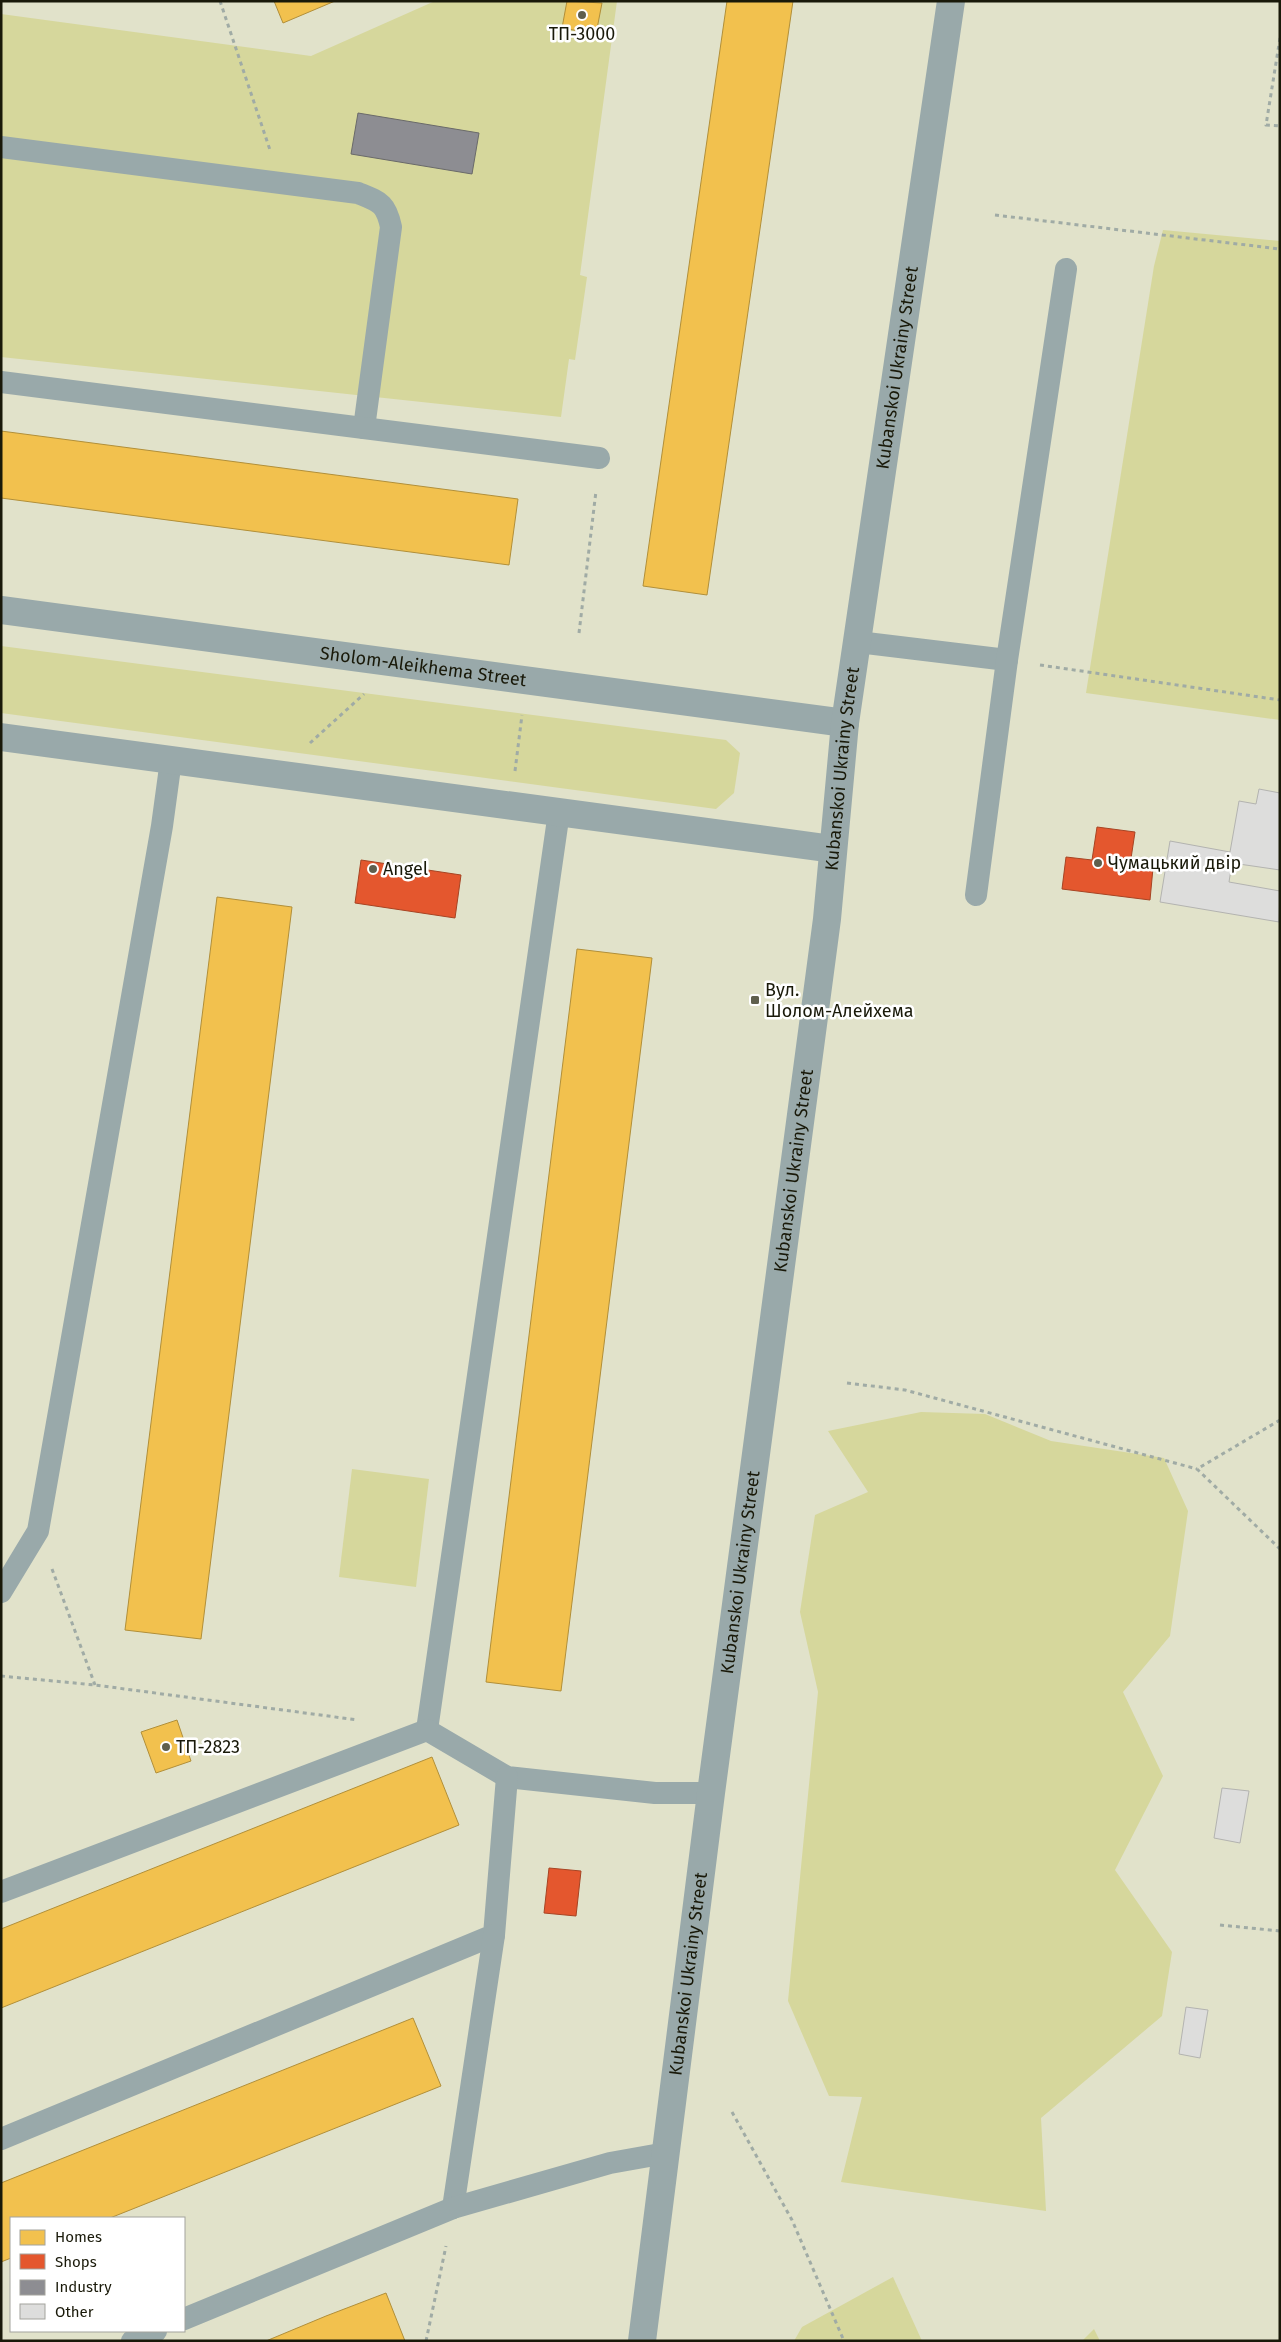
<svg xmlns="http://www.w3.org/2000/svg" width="1281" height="2342" font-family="'Fira Sans',sans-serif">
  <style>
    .green { fill: #d6d79c }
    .homes { fill: #f2c14e; stroke: #b18f39 }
    .shops { fill: #e4572e; stroke: #a74423 }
    .industry { fill: #8d8d92; stroke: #6a6a69 }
    .building { fill: #dddddc; stroke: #b3b3b0 }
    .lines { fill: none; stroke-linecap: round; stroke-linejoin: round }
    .path { stroke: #a0aba5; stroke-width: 3; stroke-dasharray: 4 4; stroke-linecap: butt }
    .service { stroke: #99a9aa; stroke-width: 22 }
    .tertiary { stroke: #99a9aa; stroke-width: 28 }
    .poi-dot { fill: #5f5f4d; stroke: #fff; stroke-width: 2 }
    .labels { text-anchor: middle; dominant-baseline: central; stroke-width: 5; stroke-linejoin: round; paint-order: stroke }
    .poi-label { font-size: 18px; fill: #191909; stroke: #fff; text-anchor: start }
    .street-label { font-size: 18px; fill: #191909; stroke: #fff }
  </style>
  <rect width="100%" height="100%" fill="#e1e2ca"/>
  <g class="green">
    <polygon points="435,1 617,1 580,275 587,277 575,360 569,359 561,417 1,357 1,14 311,56"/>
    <polygon points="1163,230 1280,241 1280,720 1086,693 1154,266"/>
    <polygon points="1,646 726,740 740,753 734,793 716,809 1,713"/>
    <polygon points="921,1412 985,1414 1051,1441 1164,1458 1188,1511 1170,1636 1123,1692 1163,1776 1115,1870 1172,1952 1162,2016 1041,2118 1046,2211 841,2182 862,2097 829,2096 788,2001 818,1692 800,1612 815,1515 868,1492 828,1431"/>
    <polygon points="352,1469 429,1479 416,1587 339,1577"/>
    <polygon points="893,2277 922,2341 794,2341 802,2327"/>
    <polygon points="1094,2329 1100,2341 1082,2341"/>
  </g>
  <g class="homes">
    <polygon points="274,1 335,1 283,23"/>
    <polygon points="567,1 602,3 596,34 562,28"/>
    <polygon points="727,1 793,1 707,595 643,586"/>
    <polygon points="1,431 518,499 509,565 1,498"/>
    <polygon points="217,897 292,907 201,1639 125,1630"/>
    <polygon points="577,949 652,958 561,1691 486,1682"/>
    <polygon points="177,1720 191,1761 156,1773 141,1732"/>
    <polygon points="432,1757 459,1825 1,2008 1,1929"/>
    <polygon points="413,2018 441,2086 110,2218 11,2218 11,2258 1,2262 1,2183"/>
    <polygon points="386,2293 405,2341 266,2341 326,2316"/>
  </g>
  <g class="shops">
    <polygon points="1097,827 1135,832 1130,865 1153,868 1150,900 1062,889 1066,857 1092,860"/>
    <polygon points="361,860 461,875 455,918 355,903"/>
    <polygon points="549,1868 581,1871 576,1916 544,1913"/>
  </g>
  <polygon class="industry" points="358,113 479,133 472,174 351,154"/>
  <g class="building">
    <polygon points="1259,789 1280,793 1280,870 1232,863 1229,882 1280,891 1279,922 1160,902 1170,841 1230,852 1239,801 1256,804"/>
    <polygon points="1222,1788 1249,1791 1240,1843 1214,1838"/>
    <polygon points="1186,2007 1208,2010 1200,2058 1179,2054"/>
  </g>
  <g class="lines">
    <g class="path">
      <polyline points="220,1 270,150"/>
      <polyline points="1280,38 1266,125 1280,126"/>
      <polyline points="995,215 1280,249"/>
      <polyline points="579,633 596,491"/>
      <polyline points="1040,665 1280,700"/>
      <polyline points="310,743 364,694"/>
      <polyline points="515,771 522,715"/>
      <polyline points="847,1383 905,1390 1197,1469"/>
      <polyline points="1280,1420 1197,1469 1280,1549"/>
      <polyline points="52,1569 95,1685"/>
      <polyline points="1,1676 95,1685 358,1720"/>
      <polyline points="1220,1925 1280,1931"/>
      <polyline points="732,2112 792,2220 844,2341"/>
      <polyline points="426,2341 446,2246"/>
    </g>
    <g class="service">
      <path d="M1 147 358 193C380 202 386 203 391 227L364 428"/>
      <polyline points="1,382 599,458"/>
      <polyline points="858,642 1007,660"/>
      <polyline points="976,895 1007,660 1066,269"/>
      <polyline points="1,1592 38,1531 162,826 171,760"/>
      <polyline points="427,1730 559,812"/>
      <polyline points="1,1892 427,1730 507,1777 655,1793 711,1793"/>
      <polyline points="1,2139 494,1935 507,1777"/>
      <polyline points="453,2208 494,1935"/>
      <polyline points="184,2319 453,2208 610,2163 666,2153"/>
      <polyline points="132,2341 156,2331"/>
    </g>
    <g class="tertiary">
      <path id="s1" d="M1 610 845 723"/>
      <polyline points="1,737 833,849"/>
      <path id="s2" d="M642 2341 711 1793 827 919 845 723 951 1"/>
    </g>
  </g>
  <g class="poi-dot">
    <circle cx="582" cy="15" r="5"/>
    <circle cx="1098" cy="863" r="5"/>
    <circle cx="373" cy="869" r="5"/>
    <rect x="750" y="995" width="10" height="10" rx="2.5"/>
    <circle cx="166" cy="1747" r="5"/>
  </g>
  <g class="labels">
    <g class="poi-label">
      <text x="582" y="34" text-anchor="middle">ТП-3000</text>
      <text x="1108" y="863">Чумацький двір</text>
      <text x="383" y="869">Angel</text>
      <text x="765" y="990">Вул.<tspan x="765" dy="21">Шолом-Алейхема</tspan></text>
      <text x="176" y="1747">ТП-2823</text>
    </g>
    <g class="street-label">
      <text stroke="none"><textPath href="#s2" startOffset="1990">Kubanskoi Ukrainy Street</textPath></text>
      <text stroke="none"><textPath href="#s1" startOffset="426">Sholom-Aleikhema Street</textPath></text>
      <text stroke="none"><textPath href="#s2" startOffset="1585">Kubanskoi Ukrainy Street</textPath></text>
      <text stroke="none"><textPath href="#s2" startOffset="1180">Kubanskoi Ukrainy Street</textPath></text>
      <text stroke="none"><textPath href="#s2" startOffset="775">Kubanskoi Ukrainy Street</textPath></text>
      <text stroke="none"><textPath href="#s2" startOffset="370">Kubanskoi Ukrainy Street</textPath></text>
    </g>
  </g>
  <rect width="1281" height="2342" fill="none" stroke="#191909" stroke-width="5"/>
  <rect x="10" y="2217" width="175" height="115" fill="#ffffff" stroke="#a3a39d"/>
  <rect x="20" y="2230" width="25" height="15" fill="#f2c14e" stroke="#a3a39d"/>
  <text x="55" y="2242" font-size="15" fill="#191909">Homes</text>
  <rect x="20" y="2254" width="25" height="15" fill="#e4572e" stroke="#a3a39d"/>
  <text x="55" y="2267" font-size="15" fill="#191909">Shops</text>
  <rect x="20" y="2280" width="25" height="15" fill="#8d8d92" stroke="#a3a39d"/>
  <text x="55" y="2292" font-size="15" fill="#191909">Industry</text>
  <rect x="20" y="2304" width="25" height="15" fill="#dddddc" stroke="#a3a39d"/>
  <text x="55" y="2317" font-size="15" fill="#191909">Other</text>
</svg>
